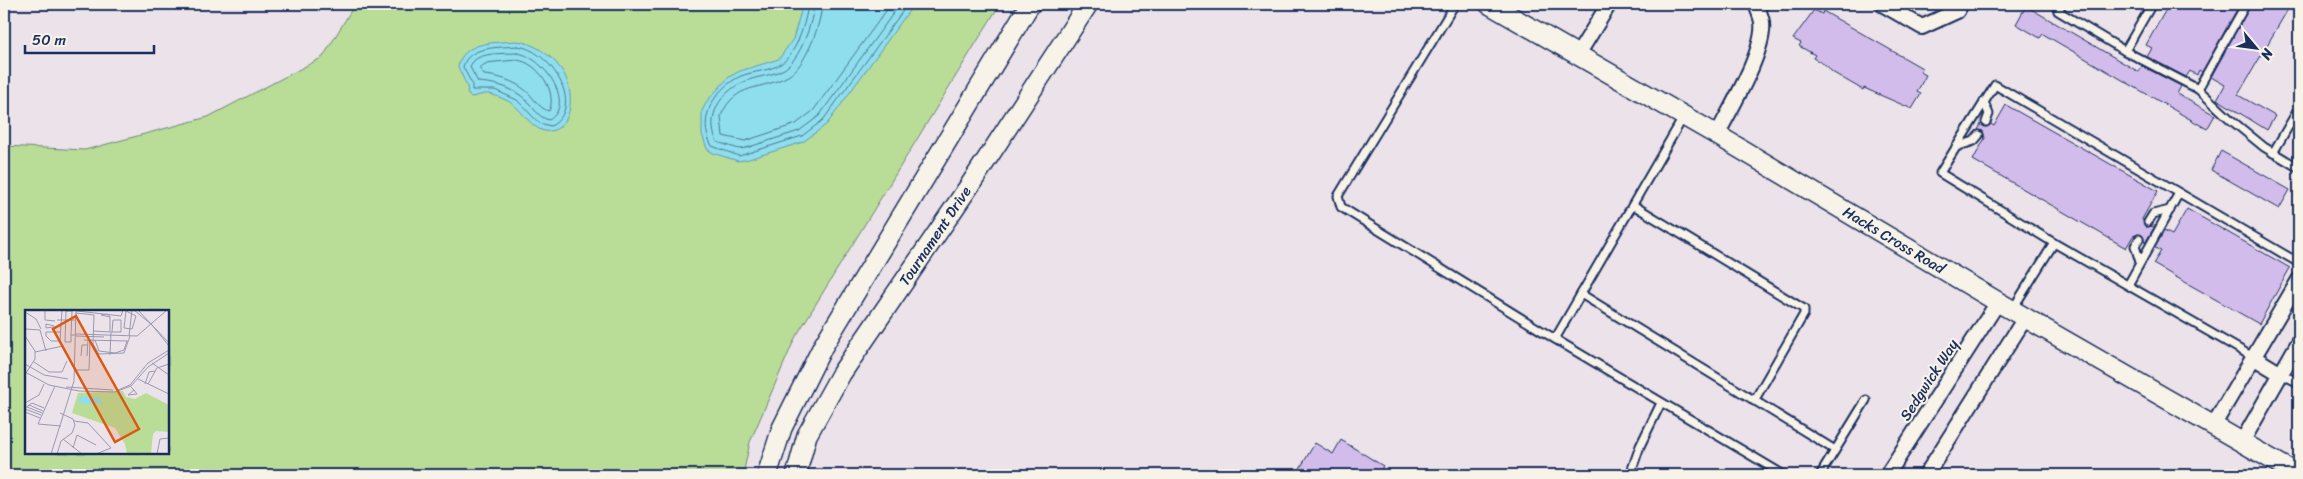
<svg xmlns="http://www.w3.org/2000/svg" width="2303" height="479" font-family="Sriracha,sans-serif">
  <style>
    .green { fill: #b9dd97; stroke: #6a867a; fill-rule: evenodd }
    .water { fill: #8fdeed; stroke: #6198b4 }
    .lines { fill: none; stroke-linecap: round; stroke-linejoin: round }
    .shore { stroke: #497597; stroke-width: 1 }
    .building { fill: #d2bceb; stroke: #1b2f5e }
    .lane-casing { stroke: #1b2f5e; stroke-width: 11 }
    .street-casing { stroke: #1b2f5e; stroke-width: 18 }
    .secondary-casing { stroke: #1b2f5e; stroke-width: 22 }
    .lane { stroke: #f7f3e8; stroke-width: 7 }
    .street { stroke: #f7f3e8; stroke-width: 14 }
    .secondary { stroke: #f7f3e8; stroke-width: 19 }
    .labels { text-anchor: middle; dominant-baseline: central; stroke-width: 4; stroke-linejoin: round; paint-order: stroke }
    .street-label { font-size: 15px; fill: #1b2f5e; stroke: #f7f3e8 }
    .inset-road { fill: none; stroke: #989ab1; stroke-width: 1 }
    .view { fill: #de5710; fill-opacity: 0.15; stroke: #de5710; stroke-width: 2.5 }
    .inset-edge { fill: none; stroke: #1b2f5e; stroke-width: 2.5 }
  </style>
  <rect width="100%" height="100%" fill="#ece2e9"/>
  <filter id="ink" filterUnits="userSpaceOnUse"><feTurbulence type="fractalNoise" baseFrequency=".02" numOctaves="2"/><feDisplacementMap in="SourceGraphic" scale="10" xChannelSelector="R" yChannelSelector="G"/><feConvolveMatrix kernelMatrix="1 2 1 2 8 2 1 2 1" color-interpolation-filters="sRGB"/></filter>
  <g filter="url(#ink)">
    <path class="green" d="M355 4H1000L795 338 750 442 743 475H4V146L85 150 208 117 323 57ZM26 312H168V453H26Z"/>
    <g class="water">
      <polygon points="803,4 914,4 827,124 803,142 749,159 738,161 713,153 707,149 702,134 702,111 707,101 729,77 740,71 779,59 793,39"/>
      <path d="M517 41C534 43 551 55 561 69 573 85 576 122 554 130 537 137 525 114 514 105 509 101 500 97 493 95 485 92 479 96 471 97L468 95 467 86 458 67C463 40 496 43 517 41Z"/>
    </g>
    <g class="lines">
      <g class="shore">
        <path d="M808 4C806 22 797 52 782 63 771 71 754 71 741 76 715 88 696 119 712 146L739 156 802 136 823 120 908 4"/>
        <path d="M814 4C813 22 800 60 784 69 772 76 756 76 744 82 720 92 705 117 717 142L739 149 746 148 799 131 819 116 900 4"/>
        <path d="M822 4C821 24 806 66 788 76 761 91 735 82 721 116L723 136 745 141 796 124 813 111 891 4"/>
        <path d="M517 46C551 49 586 107 551 126L539 123 517 100 495 90H472V84L463 67C468 45 500 48 517 46Z"/>
        <path d="M517 53C542 55 577 103 549 120 536 117 531 102 520 95 507 86 493 83 478 82L470 67C475 51 503 54 517 53Z"/>
        <path d="M517 60C538 62 558 92 549 111 539 109 533 96 525 90 514 81 498 76 484 75L479 68 487 63Z"/>
      </g>
    </g>
    <g class="building">
      <polygon points="2169,4 2240,4 2202,72 2199,70 2197,75 2190,71 2186,77 2147,57 2152,48 2146,45"/>
      <polygon points="2251,4 2291,4 2238,95 2275,116 2267,130 2217,99 2225,85 2211,77"/>
      <polygon points="2026,6 2139,72 2142,66 2181,86 2177,94 2215,115 2207,129 2043,34 2040,38 2016,24"/>
      <polygon points="1814,10 1822,14 1823,11 1922,68 1920,72 1926,75 1917,92 1921,94 1912,109 1864,88 1863,90 1832,72 1827,66 1813,58 1815,55 1799,46 1801,43 1793,39"/>
      <polygon points="2006,105 2158,191 2142,219 2146,227 2155,226 2145,243 2143,236 2138,234 2133,236 2126,248 1973,160 1985,138 1983,131 1978,130 1981,124 1985,127 1991,124 1994,126"/>
      <polygon points="2221,151 2290,190 2279,209 2211,170"/>
      <polygon points="2187,209 2290,268 2259,324 2153,264 2161,251 2155,248 2164,231 2172,235"/>
      <polygon points="1341,440 1383,466 1378,475 1296,475 1315,443 1333,454"/>
    </g>
    <g class="lines">
      <defs>
        <g id="lane">
          <polyline points="1455,4 1338,196 1341,207 1555,339 1784,475"/>
          <polyline points="2062,4 2058,11 2125,51 2198,89 2231,120 2264,147 2299,168"/>
          <polyline points="2125,51 2152,4"/>
          <polyline points="2198,89 2246,4"/>
          <polyline points="1984,102 1989,114 1986,122"/>
          <polyline points="1956,147 1974,141 1979,135"/>
          <polyline points="2273,153 2299,108"/>
          <polyline points="1633,205 1804,309 1804,314 1754,401"/>
          <polyline points="2148,222 2153,214 2170,210"/>
          <polyline points="2139,239 2135,246 2140,262"/>
          <polyline points="2054,243 2253,357"/>
          <polyline points="2128,285 2179,193"/>
          <polyline points="1581,294 1835,450"/>
          <polyline points="2012,310 2054,243 1940,173 1995,85 2299,263"/>
          <polyline points="1555,339 1684,116"/>
          <polyline points="2281,374 2299,383"/>
          <polyline points="1630,475 1640,446 1661,403"/>
          <polyline points="1820,475 1866,400"/>
        </g>
        <g id="street">
          <polyline points="1882,4 1922,27 1957,11 1961,4"/>
          <polyline points="1577,56 1609,4"/>
          <path d="M1717 135C1730 109 1766 50 1762 22 1761 16 1758 10 1756 4"/>
          <polyline points="2253,357 2281,374"/>
          <polyline points="2213,426 2299,280"/>
          <polyline points="2242,442 2299,342"/>
          <polyline points="1887,475 1998,302"/>
          <polyline points="1926,475 2025,318"/>
        </g>
        <g id="secondary">
          <polyline points="1489,4 1717,135 1998,302 2299,475"/>
          <polyline points="767,475 782,428 823,346 1030,4"/>
          <polyline points="796,475 807,435 841,374 972,182 1088,4"/>
        </g>
      </defs>
      <use href="#lane" class="lane-casing"/>
      <use href="#street" class="street-casing"/>
      <use href="#secondary" class="secondary-casing"/>
      <use href="#lane" class="lane"/>
      <use href="#street" class="street"/>
      <use href="#secondary" class="secondary"/>
    </g>
  </g>
  <g class="labels">
    <g class="street-label">
      <text transform="translate(935 236) rotate(-56)">Tournament Drive</text>
      <text transform="translate(1894 240) rotate(31)">Hacks Cross Road</text>
      <text transform="translate(1929 380) rotate(-57)">Sedgwick Way</text>
    </g>
  </g>
  <g transform="translate(25 310)">
    <rect width="144" height="144" fill="#ece2e9"/>
    <path d="M98 81 101 87 110 89 121 83 144 95V122L131 121 128 124 126 144H102L100 134 90 118 47 103 53 83Z" fill="#b9dd97"/>
    <path d="M58 86 74 88 78 93 59 94 52 90Z" fill="#8fdeed"/>
    <path class="inset-road" d="M20 0V10L30 11M109 0 127 15 144 36M113 0 144 33M52 1 96 6 98 0M101 1 111 6 107 19 99 18ZM0 2 11 9 16 19M51 3 69 5 68 34 74 44 99 43 105 26M32 10H51M29 16 21 14V18L36 16M0 19 15 20 21 41M68 21 85 22M85 22V7L76 5 83 4 85 7M51 24 112 26 142 0M46 25 47 1H41L40 32H46V25H51M0 26 10 41V49L1 63M21 26 26 31H35L37 0M21 26V22H35M51 26 79 27M104 26 107 0M59 30 103 31M70 30 74 41 90 43 99 40 102 31M10 42 38 36 43 46M85 45 86 22H96V10H88L87 22M56 46 57 35H62M62 46 63 30M9 52 24 62H37L42 51M127 53 144 65M0 54 19 65 43 69M50 60H64L65 30M0 62 24 75 54 81 90 82 106 76 123 57 144 43M113 69 144 84M120 74 124 62 130 61M123 74 132 58 144 54M30 76 13 114 36 116M41 77 88 80M106 77 109 80 112 84 103 85 109 80M93 80 105 75 123 53 144 40M0 93 14 85 19 74M4 95 18 101M2 97 17 103M0 98 7 93 19 98M0 99 16 105M0 102 15 108M49 111 63 113 86 138 71 144M38 129 57 144M48 138 52 125 71 135M26 144 49 71 51 0M32 144 36 131 47 123 50 115 48 109 35 103M132 144 135 129 144 128"/>
    <path class="view" d="M51 6 114 119 90 132 28 19Z"/>
    <rect width="144" height="144" class="inset-edge"/>
  </g>
  <rect width="2303" height="479" fill="none" stroke="#f7f3e8" stroke-width="20"/>
  <rect x="10" y="10" width="2283" height="459" fill="none" stroke="#1b2f5e" stroke-width="2" filter="url(#ink)"/>
  <g transform="translate(2256 48) rotate(119)" stroke="#f7f3e8" stroke-width="4" paint-order="stroke">
  <path d="M0-4L9 19L0 12L-9 19Z" fill="#1b2f5e"/>
  <text y="-8" font-size="14" font-weight="bold" text-anchor="middle" fill="#1b2f5e">N</text>
  </g>
  <path d="M25 45v8h129v-8" fill="none" stroke="#1b2f5e" stroke-width="2.5"/>
  <text x="32" y="45" font-size="15" fill="#1b2f5e" stroke="#f7f3e8" stroke-width="4" paint-order="stroke">50 m</text>
</svg>
